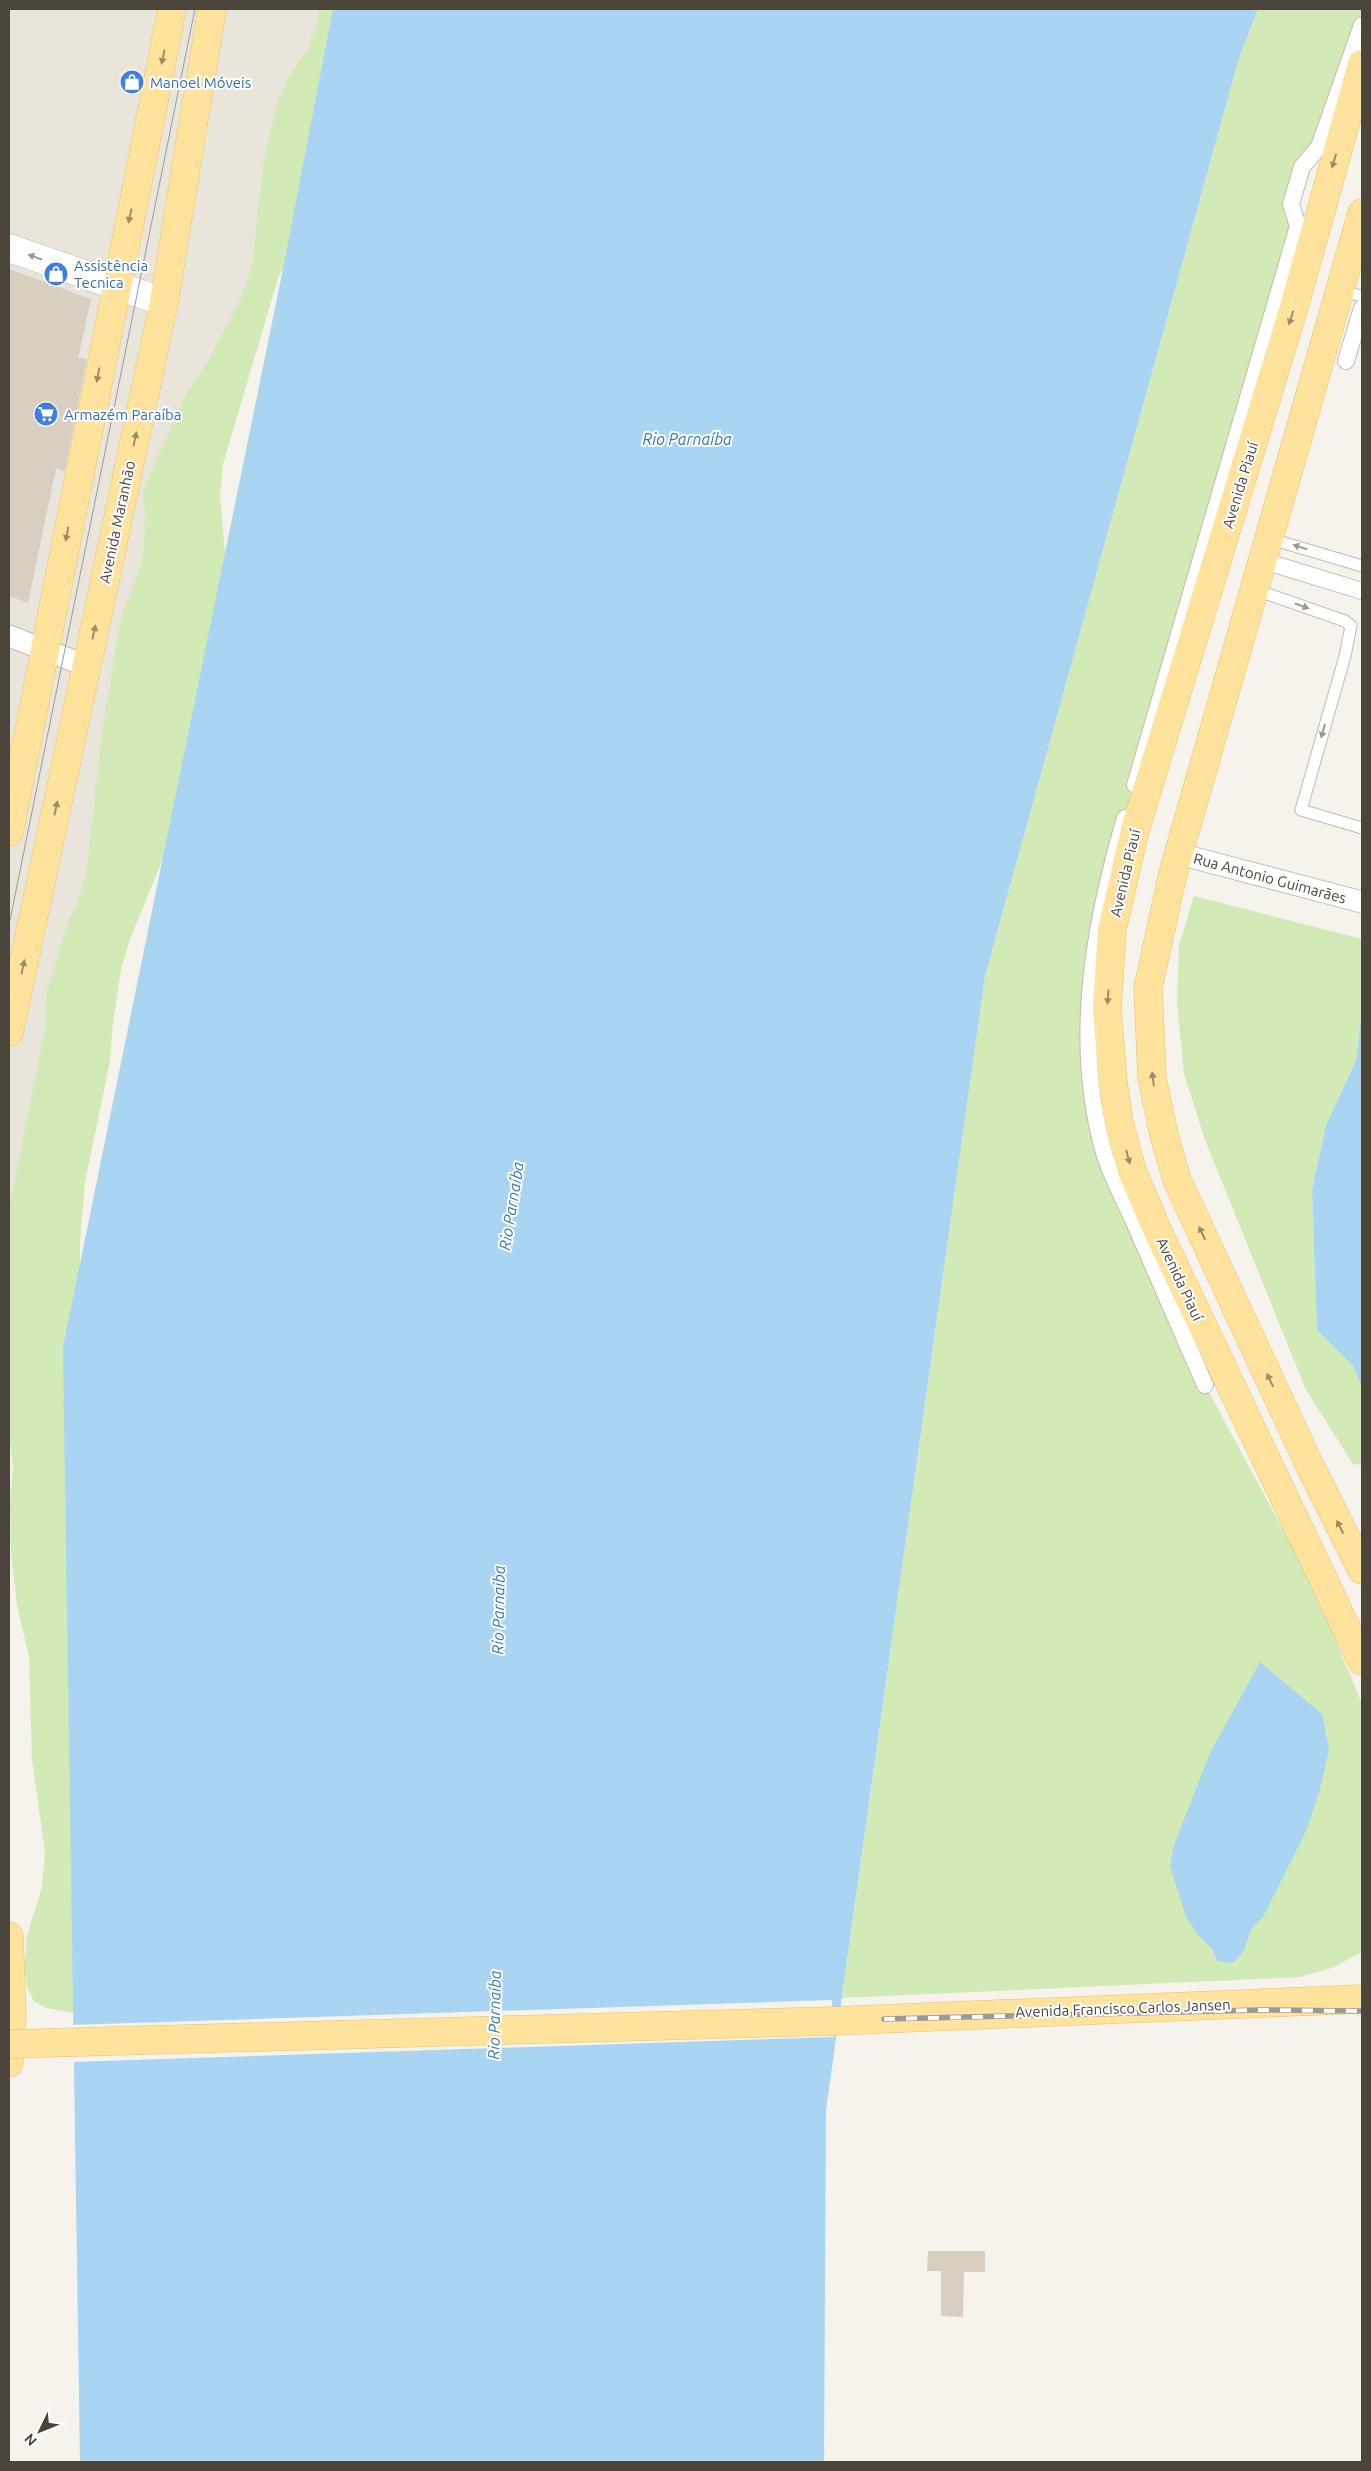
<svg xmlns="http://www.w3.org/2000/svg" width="1371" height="2471" font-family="Ubuntu,sans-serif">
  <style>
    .residential { fill: #eae5da }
    .green { fill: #d2eab5 }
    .water { fill: #a9d4f2 }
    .pier { fill: #f6f3ec }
    .building { fill: #d8cfc1 }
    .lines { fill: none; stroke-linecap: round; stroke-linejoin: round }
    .service-casing { stroke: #c2bbae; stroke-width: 13 }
    .pedestrian-casing { stroke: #c2bbae; stroke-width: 18 }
    .minor-casing { stroke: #c2bbae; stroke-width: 23 }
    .tertiary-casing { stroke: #c2bbae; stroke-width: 29 }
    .primary-casing { stroke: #e6c16a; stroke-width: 29 }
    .service { stroke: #fff; stroke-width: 11 }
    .pedestrian { stroke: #fff; stroke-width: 16 }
    .minor { stroke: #fff; stroke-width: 21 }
    .tertiary { stroke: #fff; stroke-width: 28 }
    .primary { stroke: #ffe39c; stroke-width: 28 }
    .tram { stroke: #9a9a9a; stroke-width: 1 }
    .rail-casing { stroke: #9a9a9a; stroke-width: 5.5 }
    .rail { stroke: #fff; stroke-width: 4; stroke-dasharray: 11; stroke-linecap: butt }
    .primary-bridge-casing { stroke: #e6c16a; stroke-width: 29; stroke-linecap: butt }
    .primary-bridge { stroke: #ffe39c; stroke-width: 28 }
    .oneway { fill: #9c8c66 }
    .oneway2 { fill: #9c9892 }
    .labels { text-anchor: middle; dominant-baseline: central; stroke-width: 4; stroke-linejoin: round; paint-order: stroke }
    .shop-label { font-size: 15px; fill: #366cbe; stroke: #fff; text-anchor: start }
    .street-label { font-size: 15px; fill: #4b4439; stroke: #fff }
    .water-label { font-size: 16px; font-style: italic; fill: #2e7ab2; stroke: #fff }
  </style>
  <rect width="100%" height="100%" fill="#f6f3ec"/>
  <polygon class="residential" points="9,9 343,9 159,699 9,1283"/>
  <g class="green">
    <polygon points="318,9 439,9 313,240 279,275 223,464 220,496 225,553 179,820 130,939 121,970 113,1022 110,1061 85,1182 80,1240 79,2014 47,2008 34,2002 27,1987 24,1970 27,1936 42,1887 45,1852 32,1760 29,1657 17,1605 11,1552 10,1502 13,1467 9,1432 9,1209 45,1029 46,994 69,919 77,905 87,870 101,739 118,635 122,615 141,566 144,548 145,510 143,490 187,392 208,361 241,298 252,265 264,160 278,100 287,80 307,50 318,21"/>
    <polygon points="1258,9 1362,9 1362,25 1319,147 1301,167 1298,226 1088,1021 1105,1157 1205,1385 1314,1587 1362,1704 1362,1952 1332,1968 1300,1977 842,1998 985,976 1239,58"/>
    <polygon points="1194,896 1362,939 1362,1009 1356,1061 1326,1125 1312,1190 1317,1330 1353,1366 1362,1388 1362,1465 1353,1464 1306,1390 1205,1140 1184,1074 1177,1003 1179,945"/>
  </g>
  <g class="water">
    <polygon points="333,9 1258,9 1239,58 985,976 826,2110 824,2462 80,2462 63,1347 283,269"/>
    <polygon points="1362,1009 1362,1388 1353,1366 1317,1330 1312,1190 1326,1125 1356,1061"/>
    <polygon points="1260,1662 1322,1714 1329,1749 1320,1789 1307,1829 1263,1917 1251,1929 1244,1951 1233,1963 1217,1961 1213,1950 1198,1935 1186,1917 1170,1866 1174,1845 1210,1753"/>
  </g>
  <polygon class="pier" points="832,2000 834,2037 71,2062 70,2025"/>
  <g class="building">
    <polygon points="9,269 91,299 78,358 87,359 65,471 56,468 28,603 9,596"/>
    <polygon points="928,2251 985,2251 985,2272 964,2272 963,2317 941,2316 941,2271 927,2271"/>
  </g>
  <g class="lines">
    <defs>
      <g id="service">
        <polyline points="1339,291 1362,296"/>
        <polyline points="1271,539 1362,566"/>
        <polyline points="1256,590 1345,621 1351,626 1345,656 1301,810 1362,828"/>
      </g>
      <g id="pedestrian">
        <polyline points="1346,361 1362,308"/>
        <polyline points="1264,561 1362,591"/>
        <polyline points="1135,785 1298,226 1291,204 1302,167 1319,147 1362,25"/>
        <path d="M1125 818C1093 927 1072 1045 1105 1156 1113 1181 1127 1205 1137 1229 1160 1281 1182 1333 1205 1385"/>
      </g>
      <g id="minor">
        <polyline points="9,636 87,666"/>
        <polyline points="1179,854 1362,902"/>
      </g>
      <polyline id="tertiary" points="9,248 164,302"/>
      <g id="primary">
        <polyline points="1362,64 1294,307 1135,830 1112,930 1107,1008 1113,1082 1119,1122 1132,1171 1159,1234 1362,1661"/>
        <polyline points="1362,213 1173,873 1148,988 1152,1078 1164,1135 1177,1180 1308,1462 1362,1570"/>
        <polyline points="9,832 172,9"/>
        <polyline points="9,1032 164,302 212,9"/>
        <polyline points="9,1936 12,2018 9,2063"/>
        <polyline points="833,2021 1362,1999"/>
      </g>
    </defs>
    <use href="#service" class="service-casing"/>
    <use href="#pedestrian" class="pedestrian-casing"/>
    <use href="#minor" class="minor-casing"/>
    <use href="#tertiary" class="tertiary-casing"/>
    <use href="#primary" class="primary-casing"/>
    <use href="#service" class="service"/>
    <use href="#pedestrian" class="pedestrian"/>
    <use href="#minor" class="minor"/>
    <use href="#tertiary" class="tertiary"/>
    <use href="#primary" class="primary"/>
    <polyline class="tram" points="9,925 195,9"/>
    <defs>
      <polyline id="rail" points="884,2019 1260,2010 1362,2011"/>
    </defs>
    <use href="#rail" class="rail-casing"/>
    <use href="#rail" class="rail"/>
    <defs>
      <polyline id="primary-bridge" points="9,2044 833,2021"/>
    </defs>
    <use href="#primary-bridge" class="primary-bridge-casing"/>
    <use href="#primary-bridge" class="primary-bridge"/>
  </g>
  <defs><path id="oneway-solid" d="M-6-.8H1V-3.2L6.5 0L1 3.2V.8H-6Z" transform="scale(1.25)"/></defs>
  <g class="oneway">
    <use href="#oneway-solid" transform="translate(163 57) rotate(102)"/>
    <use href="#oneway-solid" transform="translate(1334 161) rotate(106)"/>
    <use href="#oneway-solid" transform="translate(130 216) rotate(102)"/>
    <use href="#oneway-solid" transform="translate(1291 318) rotate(107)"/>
    <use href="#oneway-solid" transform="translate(98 375) rotate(101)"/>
    <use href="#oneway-solid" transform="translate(135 439) rotate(-78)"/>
    <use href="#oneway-solid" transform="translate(67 534) rotate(101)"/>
    <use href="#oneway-solid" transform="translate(94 632) rotate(-78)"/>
    <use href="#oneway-solid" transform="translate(56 808) rotate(-78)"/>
    <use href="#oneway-solid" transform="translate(23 967) rotate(-78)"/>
    <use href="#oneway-solid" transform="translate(1108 997) rotate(94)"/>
    <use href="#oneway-solid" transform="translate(1153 1079) rotate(-97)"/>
    <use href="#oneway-solid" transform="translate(1128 1157) rotate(75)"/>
    <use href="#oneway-solid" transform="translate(1202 1233) rotate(-115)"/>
    <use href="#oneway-solid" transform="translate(1270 1380) rotate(-115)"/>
    <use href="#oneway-solid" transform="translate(1340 1527) rotate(-117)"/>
  </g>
  <g class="oneway2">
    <use href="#oneway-solid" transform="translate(35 257) rotate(-160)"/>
    <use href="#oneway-solid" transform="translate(1300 547) rotate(-163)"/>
    <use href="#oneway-solid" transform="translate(1302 606) rotate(19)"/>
    <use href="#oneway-solid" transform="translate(1323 731) rotate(106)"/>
  </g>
  <defs>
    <symbol id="shop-disc" viewBox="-11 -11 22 22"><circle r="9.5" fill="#3f7fe0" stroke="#fff"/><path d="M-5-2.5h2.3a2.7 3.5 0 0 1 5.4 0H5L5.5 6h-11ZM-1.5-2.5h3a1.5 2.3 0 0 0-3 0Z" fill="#fff"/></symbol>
    <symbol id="supermarket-disc" viewBox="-11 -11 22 22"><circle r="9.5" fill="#3f7fe0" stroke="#fff"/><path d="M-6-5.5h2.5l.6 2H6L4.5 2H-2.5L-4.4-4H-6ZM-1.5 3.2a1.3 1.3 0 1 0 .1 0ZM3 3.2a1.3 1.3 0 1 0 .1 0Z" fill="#fff"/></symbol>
  </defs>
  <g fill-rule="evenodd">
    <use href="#shop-disc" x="118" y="68" width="28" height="28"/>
    <use href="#shop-disc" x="42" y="260" width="28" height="28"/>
    <use href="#supermarket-disc" x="32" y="400" width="28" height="28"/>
  </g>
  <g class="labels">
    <g class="shop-label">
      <text x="150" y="82">Manoel Móveis</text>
      <text x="74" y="265">Assistência<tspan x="74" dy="17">Tecnica</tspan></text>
      <text x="64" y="414">Armazém Paraíba</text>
    </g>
    <g class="street-label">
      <text transform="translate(1240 485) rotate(-73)">Avenida Piauí</text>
      <text transform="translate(117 522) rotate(-78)">Avenida Maranhão</text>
      <text transform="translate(1125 873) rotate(-77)">Avenida Piauí</text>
      <text transform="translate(1270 878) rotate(15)">Rua Antonio Guimarães</text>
      <text transform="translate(1180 1279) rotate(65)">Avenida Piauí</text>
      <text transform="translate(1123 2008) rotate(-2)">Avenida Francisco Carlos Jansen</text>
    </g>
    <g class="water-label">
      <text x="687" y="439">Rio Parnaíba</text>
      <text transform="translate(511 1206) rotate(-81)">Rio Parnaíba</text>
      <text transform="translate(498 1610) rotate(-89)">Rio Parnaíba</text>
      <text transform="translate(494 2015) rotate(-89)">Rio Parnaíba</text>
    </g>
  </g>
  <rect width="1371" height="2471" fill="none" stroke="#4b4439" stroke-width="20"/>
  <g transform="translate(40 2431) rotate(227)" stroke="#ffffff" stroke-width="4" paint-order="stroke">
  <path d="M0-4L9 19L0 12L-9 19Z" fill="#4b4439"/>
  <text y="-8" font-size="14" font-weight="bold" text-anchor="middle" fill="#4b4439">N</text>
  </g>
</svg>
